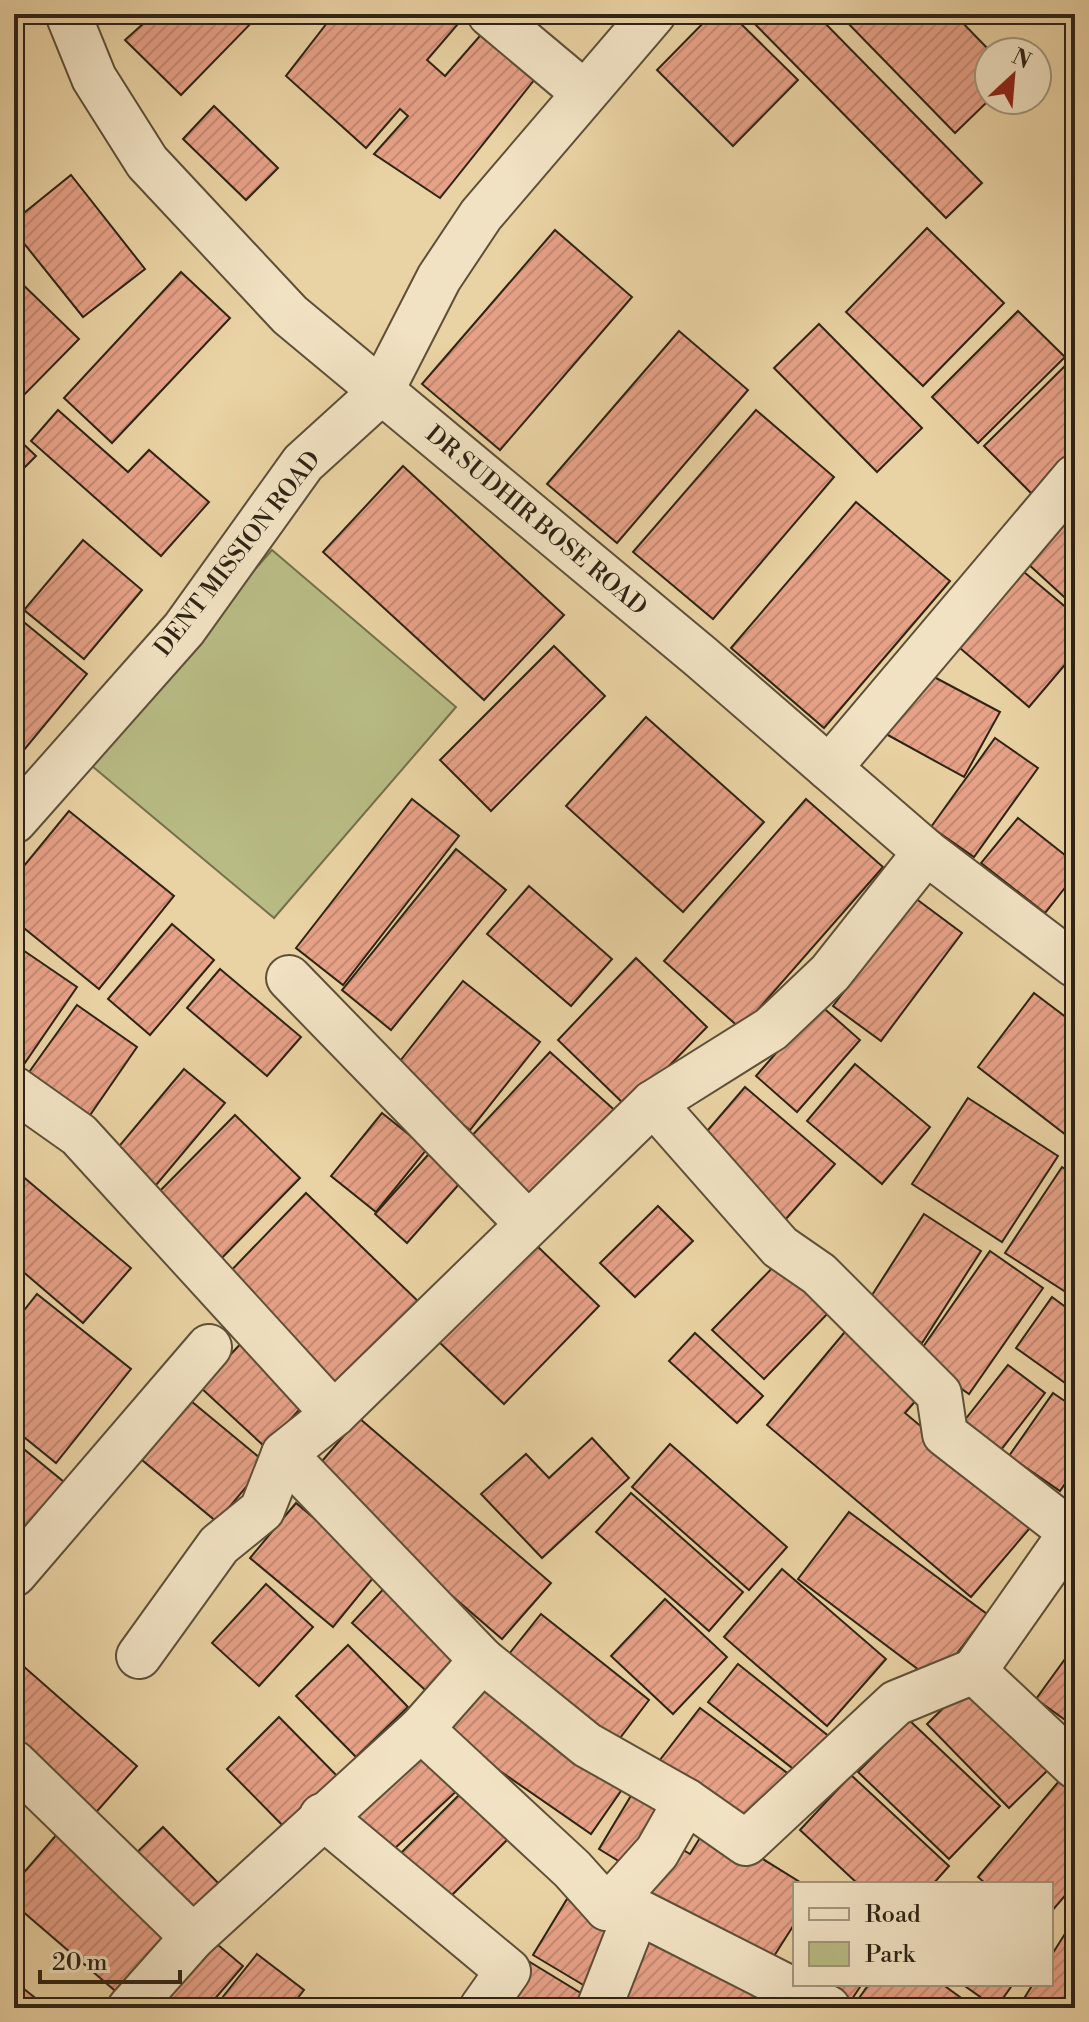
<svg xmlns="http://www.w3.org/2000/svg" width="1089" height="2022" font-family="'Libre Bodoni',serif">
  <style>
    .park { fill: #b8bb84; stroke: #74704c; stroke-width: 2 }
    .building { fill: url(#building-hatch); stroke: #2f2415; stroke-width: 2 }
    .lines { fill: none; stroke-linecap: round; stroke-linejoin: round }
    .minor-casing { stroke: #5e5038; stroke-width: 48 }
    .minor { stroke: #f1e2c3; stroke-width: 44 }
    .labels { text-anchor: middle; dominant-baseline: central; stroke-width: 6; stroke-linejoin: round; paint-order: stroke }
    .street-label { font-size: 24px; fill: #2f2415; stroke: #f1e2c3 }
  </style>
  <defs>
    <pattern id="building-hatch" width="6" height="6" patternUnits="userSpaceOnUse" patternTransform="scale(2)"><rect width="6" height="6" fill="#e7a187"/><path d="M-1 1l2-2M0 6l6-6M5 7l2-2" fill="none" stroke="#c68a74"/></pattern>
  </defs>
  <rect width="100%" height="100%" fill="#e9d2a3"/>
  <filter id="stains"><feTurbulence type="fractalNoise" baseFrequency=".0025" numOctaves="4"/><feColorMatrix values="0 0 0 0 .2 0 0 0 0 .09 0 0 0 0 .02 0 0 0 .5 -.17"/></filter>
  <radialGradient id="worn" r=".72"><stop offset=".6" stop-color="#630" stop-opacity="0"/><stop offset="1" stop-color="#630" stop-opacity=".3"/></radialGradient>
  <polygon class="park" points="272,550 456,707 274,918 86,761"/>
  <g class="building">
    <polygon points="154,14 260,14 181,95 125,40"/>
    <polygon points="334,14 460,14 464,17 427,60 445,76 486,29 539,74 440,198 374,154 408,116 400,109 366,148 286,76"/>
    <polygon points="712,14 731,14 798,80 733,146 657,70"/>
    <polygon points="745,14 816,14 982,183 946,218"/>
    <polygon points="839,14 954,14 991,52 989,100 955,133"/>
    <polygon points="214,106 278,168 246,200 183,139"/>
    <polygon points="71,175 145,269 83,317 14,231 14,221"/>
    <polygon points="927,228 1004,303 923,386 846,312"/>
    <polygon points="555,230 632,297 500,450 422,384"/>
    <polygon points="181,272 230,318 112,443 64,398"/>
    <polygon points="14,276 79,339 21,398 14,392"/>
    <polygon points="1018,311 1065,357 978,443 932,397"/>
    <polygon points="819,324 922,428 877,472 774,368"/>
    <polygon points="679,331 748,390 617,543 547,484"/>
    <polygon points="1070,361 1075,366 1075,451 1032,494 984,446"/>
    <polygon points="58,410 128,472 149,450 209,502 161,556 31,441"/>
    <polygon points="756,410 834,477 713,619 633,552"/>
    <polygon points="14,435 36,456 14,478"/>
    <polygon points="403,466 564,615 484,700 323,552"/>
    <polygon points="1075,495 1075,607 1014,551"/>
    <polygon points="856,502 950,581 824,728 731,648"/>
    <polygon points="83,540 142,590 84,659 24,610"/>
    <polygon points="1011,561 1075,615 1075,653 1029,707 947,637"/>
    <polygon points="14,614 87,674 14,762"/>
    <polygon points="554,646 605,696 491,811 440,760"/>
    <polygon points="921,670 1000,712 964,777 886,734"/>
    <polygon points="646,717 764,822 683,912 566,806"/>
    <polygon points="995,738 1038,768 974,857 931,827"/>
    <polygon points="412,799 459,836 343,985 296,948"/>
    <polygon points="806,799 883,867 741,1029 664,961"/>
    <polygon points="69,811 174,896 99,989 14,920 14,878"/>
    <polygon points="1018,818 1075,863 1075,875 1045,913 981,863"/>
    <polygon points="456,849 506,890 391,1030 342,990"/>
    <polygon points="529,886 612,959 571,1006 487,934"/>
    <polygon points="915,898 962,933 881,1041 833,1006"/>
    <polygon points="172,924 214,960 150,1035 108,999"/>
    <polygon points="14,944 77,987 20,1070 14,1066"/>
    <polygon points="636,958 707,1027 628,1108 558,1040"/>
    <polygon points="220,969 301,1037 267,1076 187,1008"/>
    <polygon points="463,981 540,1042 470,1130 393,1070"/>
    <polygon points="1034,993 1075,1024 1075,1142 978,1067"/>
    <polygon points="819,1004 860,1040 797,1112 756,1076"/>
    <polygon points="77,1005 137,1047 88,1118 27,1075"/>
    <polygon points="550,1052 620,1115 535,1206 466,1142"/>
    <polygon points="855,1064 930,1127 882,1184 807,1121"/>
    <polygon points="184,1069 225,1103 151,1191 110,1157"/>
    <polygon points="745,1087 835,1164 785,1220 696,1144"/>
    <polygon points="968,1098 1058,1156 1002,1242 912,1184"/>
    <polygon points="382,1113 427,1149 376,1212 331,1176"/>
    <polygon points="235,1115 300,1178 211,1269 145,1206"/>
    <polygon points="436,1146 468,1174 407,1243 375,1214"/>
    <polygon points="1062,1167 1075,1175 1075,1298 1005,1253"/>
    <polygon points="14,1169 131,1268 83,1323 14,1264"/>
    <polygon points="306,1193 423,1306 339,1392 222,1280"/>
    <polygon points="658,1206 693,1241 635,1297 600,1263"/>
    <polygon points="924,1214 981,1251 922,1343 865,1306"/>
    <polygon points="534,1243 599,1306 504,1404 438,1341"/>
    <polygon points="990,1251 1043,1288 969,1394 916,1357"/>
    <polygon points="782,1258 834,1307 764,1379 712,1330"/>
    <polygon points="37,1294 131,1369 56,1463 14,1429 14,1323"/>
    <polygon points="1052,1297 1075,1314 1075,1390 1016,1348"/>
    <polygon points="849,1327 925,1390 905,1413 1035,1522 971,1597 767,1425"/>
    <polygon points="695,1333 763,1396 737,1423 669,1361"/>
    <polygon points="247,1337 311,1397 265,1447 200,1387"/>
    <polygon points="1008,1365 1045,1393 994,1459 957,1430"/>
    <polygon points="1053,1393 1075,1408 1075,1469 1060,1491 1009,1456"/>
    <polygon points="191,1401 266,1463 217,1522 142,1460"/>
    <polygon points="359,1418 551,1583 502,1639 311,1474"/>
    <polygon points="592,1438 629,1478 542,1558 481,1494 526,1454 549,1478"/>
    <polygon points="14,1441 75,1491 36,1538 14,1520"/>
    <polygon points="670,1444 787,1547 749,1590 632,1487"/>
    <polygon points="631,1493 743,1592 709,1631 596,1532"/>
    <polygon points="296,1503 378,1572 333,1627 250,1558"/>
    <polygon points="849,1512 987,1614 935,1682 798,1579"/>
    <polygon points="782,1569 886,1659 827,1726 724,1637"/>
    <polygon points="389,1583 471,1659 435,1699 352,1623"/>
    <polygon points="266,1584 313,1627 259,1686 212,1643"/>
    <polygon points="665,1599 727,1657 673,1714 611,1656"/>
    <polygon points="541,1614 649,1700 607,1755 497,1669"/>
    <polygon points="348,1645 408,1707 356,1757 296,1696"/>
    <polygon points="1073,1648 1075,1649 1075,1727 1036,1699"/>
    <polygon points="14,1658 137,1766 91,1818 14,1750"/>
    <polygon points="738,1664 831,1738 801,1775 708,1702"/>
    <polygon points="484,1677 630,1778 591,1834 445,1733"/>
    <polygon points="967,1685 1050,1768 1009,1808 927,1724"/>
    <polygon points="700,1708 790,1775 746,1832 656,1765"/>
    <polygon points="279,1717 347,1786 294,1837 227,1769"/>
    <polygon points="909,1720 1000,1806 949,1859 858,1772"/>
    <polygon points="418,1739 462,1786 380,1862 336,1815"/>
    <polygon points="851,1775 949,1866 933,1884 858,1884 800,1830"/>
    <polygon points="641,1779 677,1801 635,1871 599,1849"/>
    <polygon points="1060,1780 1075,1793 1075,1884 1051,1912 1051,1884 986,1884 978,1877"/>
    <polygon points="470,1784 517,1830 440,1907 393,1861"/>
    <polygon points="708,1825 803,1884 795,1884 795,1923 769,1964 625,1902 678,1847 690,1854"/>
    <polygon points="163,1827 230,1895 193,1931 126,1863"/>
    <polygon points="58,1833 174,1932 120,1995 14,1904 14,1884"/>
    <polygon points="567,1899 624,1934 590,1989 533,1955"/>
    <polygon points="1075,1918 1075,2008 1018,2008 1033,1984 1051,1984 1051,1956"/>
    <polygon points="647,1932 811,2008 612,2008"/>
    <polygon points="205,1934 243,1966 207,2008 142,2008"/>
    <polygon points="257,1954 304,1990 290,2008 214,2008"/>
    <polygon points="525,1959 597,2003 595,2008 496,2008"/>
    <polygon points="14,1981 48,2008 14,2008"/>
    <polygon points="806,1984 862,1984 846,2008"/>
    <polygon points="869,1984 942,1984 975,2008 852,2008"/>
    <polygon points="962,1984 1013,1984 996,2008"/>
  </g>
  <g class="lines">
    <defs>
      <g id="minor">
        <polyline points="68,14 94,78 147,162 290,315 701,657 926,852 1075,965"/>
        <polyline points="490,14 583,92"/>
        <polyline points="829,768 1075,477"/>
        <polyline points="14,821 184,629 303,463 380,393 439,278 481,215 653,14"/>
        <polyline points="289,978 528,1224"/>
        <polyline points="14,1089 79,1135 334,1414"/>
        <polyline points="653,1103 780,1247 819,1274 939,1394 945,1434 1075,1535"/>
        <polyline points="284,1454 482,1660 587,1745 686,1801 746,1843 896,1703 974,1671 1075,1766"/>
        <polyline points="14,1574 209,1347"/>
        <polyline points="139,1656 219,1545 262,1510 284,1454 334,1414 653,1103 771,1029 830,973 926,852"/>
        <polyline points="974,1671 1071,1533 1075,1522"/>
        <polyline points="421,1729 572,1869 607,1908 637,1911 828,2008"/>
        <polyline points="14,1763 193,1937"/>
        <polyline points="322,1816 508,1971 482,2008"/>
        <polyline points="607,1908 657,1852 686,1801"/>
        <polyline points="130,2008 193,1937 421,1729 482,1660"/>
        <polyline points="599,2008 637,1911"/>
      </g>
    </defs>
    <use href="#minor" class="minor-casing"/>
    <use href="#minor" class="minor"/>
  </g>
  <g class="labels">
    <g class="street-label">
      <text transform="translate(536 521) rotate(40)">DR SUDHIR BOSE ROAD</text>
      <text transform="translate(238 554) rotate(-52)">DENT MISSION ROAD</text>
    </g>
  </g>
  <rect width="1089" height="2022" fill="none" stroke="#e9d2a3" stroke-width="48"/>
  <rect x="16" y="16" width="1057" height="1990" fill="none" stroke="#2f2415" stroke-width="4"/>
  <rect x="24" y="24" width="1041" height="1974" fill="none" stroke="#2f2415" stroke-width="2"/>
  <rect x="793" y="1882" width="260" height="104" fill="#f1e2c3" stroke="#a3967d" stroke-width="2"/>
  <rect x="809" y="1908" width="40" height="12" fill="#f1e2c3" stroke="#a3967d" stroke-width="2"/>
  <text x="865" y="1922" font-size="24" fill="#2f2415">Road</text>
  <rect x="809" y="1942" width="40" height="24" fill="#b8bb84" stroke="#a3967d" stroke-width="2"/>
  <text x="865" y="1962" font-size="24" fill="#2f2415">Park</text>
  <g transform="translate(1013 76) rotate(26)"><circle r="38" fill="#f1e2c3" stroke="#a3967d" stroke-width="2"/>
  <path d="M0-6L14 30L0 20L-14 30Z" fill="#8f2418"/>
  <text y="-12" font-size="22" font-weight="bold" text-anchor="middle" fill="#2f2415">N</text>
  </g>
  <path d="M40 1970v12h140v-12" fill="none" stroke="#2f2415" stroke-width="4"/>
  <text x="52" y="1970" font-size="24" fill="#2f2415" stroke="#f1e2c3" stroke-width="6" paint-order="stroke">20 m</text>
  <rect width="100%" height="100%" filter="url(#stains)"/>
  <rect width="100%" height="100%" fill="url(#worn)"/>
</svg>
